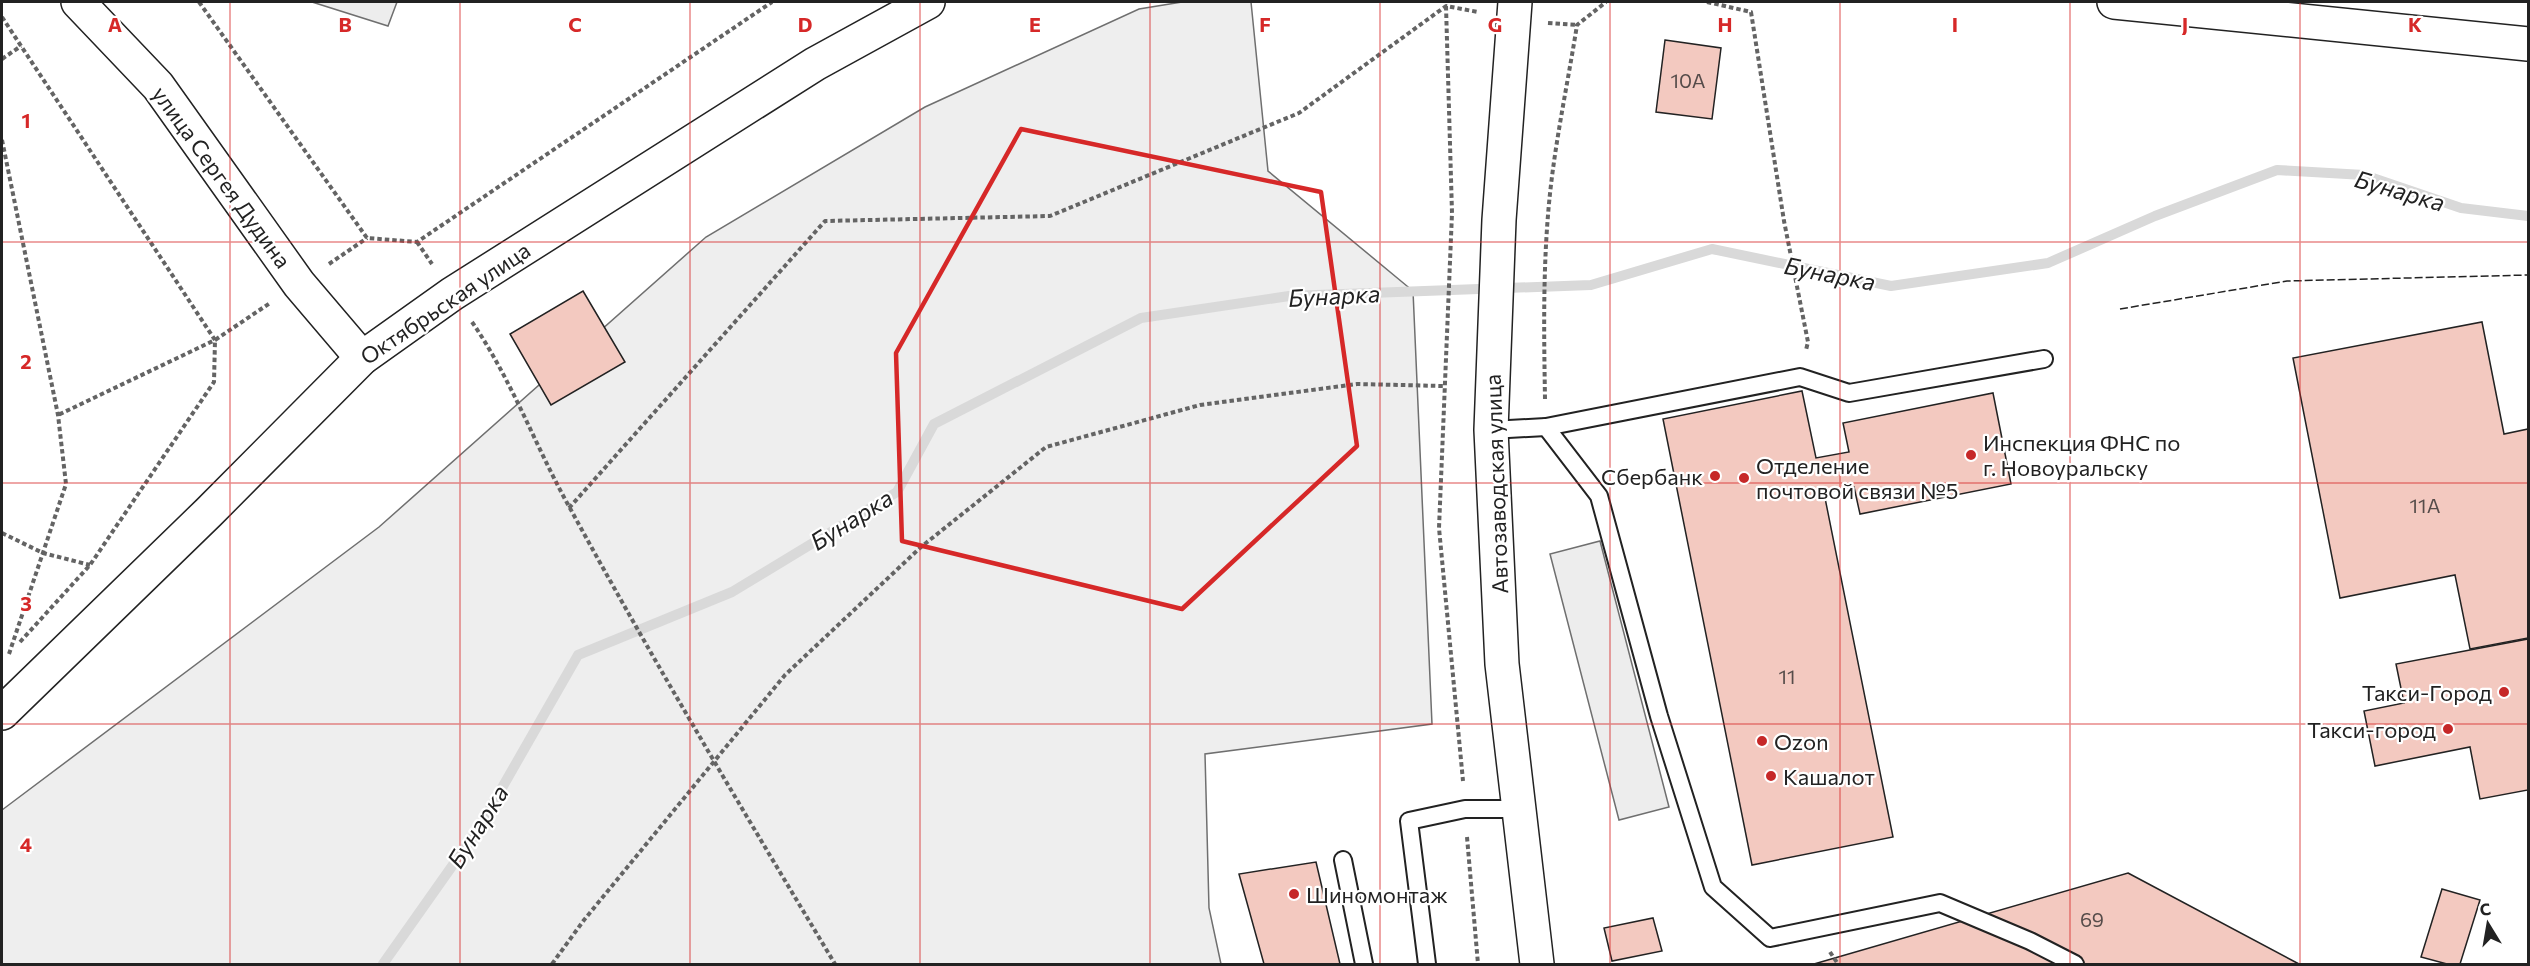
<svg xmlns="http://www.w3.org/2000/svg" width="2530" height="966" font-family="Commissioner,sans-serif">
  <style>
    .green { fill: #eee; stroke: #6f6f6f; stroke-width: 1.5 }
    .parking { fill: #ededed; stroke: #6f6f6f; stroke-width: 1.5 }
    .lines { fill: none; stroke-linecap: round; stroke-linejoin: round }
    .stream { stroke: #d9d9d9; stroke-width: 10 }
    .building { fill: #f3c9c0; stroke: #222; stroke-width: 1.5 }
    .service-casing { stroke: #222; stroke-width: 20 }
    .minor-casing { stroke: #222; stroke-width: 36 }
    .tertiary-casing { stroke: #222; stroke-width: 36 }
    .path { stroke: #646464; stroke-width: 4; stroke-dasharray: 4.5 3; stroke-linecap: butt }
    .service { stroke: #fff; stroke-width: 16 }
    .minor { stroke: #fff; stroke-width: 33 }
    .tertiary { stroke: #fff; stroke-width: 33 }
    .fence { stroke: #222; stroke-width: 1.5; stroke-dasharray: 8 3; stroke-linecap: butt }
    .marked { fill: none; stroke: #d62828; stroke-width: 4.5; stroke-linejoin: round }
    .grid { fill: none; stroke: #d62828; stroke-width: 1.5; stroke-opacity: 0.55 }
    .poi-dot { fill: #c62828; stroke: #fff; stroke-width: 2 }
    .labels { text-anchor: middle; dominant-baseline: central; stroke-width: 4.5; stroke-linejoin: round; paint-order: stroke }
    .number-label { font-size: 20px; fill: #564c4a }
    .street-label { font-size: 22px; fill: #222; stroke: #fff }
    .poi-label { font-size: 22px; fill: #222; stroke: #fff; text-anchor: start }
    .water-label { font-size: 24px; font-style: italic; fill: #222; stroke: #fff }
    .grid-label { font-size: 20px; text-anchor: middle; font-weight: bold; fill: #d62828; stroke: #fff; stroke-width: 4.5; stroke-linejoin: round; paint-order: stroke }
  </style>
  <rect width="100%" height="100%" fill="#fff"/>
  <polygon class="green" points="1182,2 1251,2 1268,171 1413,291 1432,724 1205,754 1209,908 1221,964 2,964 2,810 379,527 706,237 925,107 1139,9"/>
  <g class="parking">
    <polygon points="312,2 397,2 388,26"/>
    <polygon points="1600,541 1669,807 1619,820 1550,554"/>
  </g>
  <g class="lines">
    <polyline class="stream" points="383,964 479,828 578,655 732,592 897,492 934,424 1141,318 1289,296 1591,285 1712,249 1891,286 2048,263 2155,216 2277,170 2364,175 2461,208 2528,216"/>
  </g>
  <g class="building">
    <polygon points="1665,40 1721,48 1712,119 1656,112"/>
    <polygon points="583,291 625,362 551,405 510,334"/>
    <polygon points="2482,322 2504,434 2528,429 2528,638 2470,649 2455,575 2340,598 2293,358"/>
    <polygon points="1802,391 1816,458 1849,452 1843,423 1993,393 2011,484 1860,514 1854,487 1824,493 1893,837 1752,865 1663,419"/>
    <polygon points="2528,639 2528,790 2480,799 2470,747 2375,766 2364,711 2404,703 2396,664"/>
    <polygon points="1316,862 1340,964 1264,964 1239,874"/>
    <polygon points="2128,873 2299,964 1814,964"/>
    <polygon points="2442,889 2480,900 2460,964 2447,964 2421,957"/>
    <polygon points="1653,918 1662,951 1612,961 1604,928"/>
  </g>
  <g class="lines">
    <defs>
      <g id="service">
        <polyline points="1546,427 1599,496 1659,716 1713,887 1770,938 1940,903 2030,941 2075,964"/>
        <polyline points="1491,430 1546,427 1800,377 1849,393 2044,359"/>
        <polyline points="1343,860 1364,964"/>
        <polyline points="1427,964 1409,821 1465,809 1519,809"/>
      </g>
      <g id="minor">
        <polyline points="78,2 158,86 299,284 362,358"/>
        <polyline points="1515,2 1499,220 1491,430 1502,664 1537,964"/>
      </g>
      <g id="tertiary">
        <polyline points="2114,2 2528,44"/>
        <polyline points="2,713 209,512 362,358 452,294 815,64 928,2"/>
      </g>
    </defs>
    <use href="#service" class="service-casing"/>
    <use href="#minor" class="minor-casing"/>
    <use href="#tertiary" class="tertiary-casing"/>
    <g class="path">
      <polyline points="199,2 367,238 417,242 772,2"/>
      <polyline points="1707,2 1751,12 1784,221 1808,342 1806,350"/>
      <polyline points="1446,6 1452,213 1439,528 1463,781"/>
      <polyline points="2,17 215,340 58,415"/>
      <polyline points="1548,23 1577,25"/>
      <polyline points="2,59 21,46"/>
      <polyline points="2,140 58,415 66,484 9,654"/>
      <polyline points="417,242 432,264"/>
      <polyline points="329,264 367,238"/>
      <path d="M472 322C512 380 536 448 571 510 655 664 745 814 835 964"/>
      <path d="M1545 399C1544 338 1543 276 1548 215 1553 151 1567 88 1577 25L1606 2"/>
      <polyline points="569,508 825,221 1050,216 1299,113 1446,6 1478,12"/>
      <polyline points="2,533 43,553 90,565"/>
      <polyline points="20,642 90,565 214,382 215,340 270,303"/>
      <polyline points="1467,837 1478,964"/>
      <polyline points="1830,952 1838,964"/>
      <polyline points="552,964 584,920 785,675 921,547 1046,447 1200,405 1357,384 1443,386"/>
    </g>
    <use href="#service" class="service"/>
    <use href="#minor" class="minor"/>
    <use href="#tertiary" class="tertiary"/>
    <polyline class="fence" points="2120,309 2287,281 2528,275"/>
  </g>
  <path class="marked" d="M1021 129 1321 192 1357 446 1182 609 902 541 896 353Z"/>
  <path class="grid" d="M230 2V964M460 2V964M690 2V964M920 2V964M1150 2V964M1380 2V964M1610 2V964M1840 2V964M2070 2V964M2300 2V964M2 242H2528M2 483H2528M2 724H2528"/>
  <g class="poi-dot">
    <circle cx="1971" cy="455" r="6"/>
    <circle cx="1715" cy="476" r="6"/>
    <circle cx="1744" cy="478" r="6"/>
    <circle cx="2504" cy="692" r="6"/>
    <circle cx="2448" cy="729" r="6"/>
    <circle cx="1762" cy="741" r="6"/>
    <circle cx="1771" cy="776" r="6"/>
    <circle cx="1294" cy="894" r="6"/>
  </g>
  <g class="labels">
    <g class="number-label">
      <text x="1688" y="80">10А</text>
      <text x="2425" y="505">11А</text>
      <text x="1787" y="676">11</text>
      <text x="2092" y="919">69</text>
    </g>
    <g class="street-label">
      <text transform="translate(222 177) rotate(54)">улица Сергея Дудина</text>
      <text transform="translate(445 303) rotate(-34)">Октябрьская улица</text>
      <text transform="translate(1496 484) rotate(-92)">Автозаводская улица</text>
    </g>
    <g class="poi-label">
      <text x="1983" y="442">Инспекция ФНС по<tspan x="1983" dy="25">г. Новоуральску</tspan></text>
      <text x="1756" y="465">Отделение<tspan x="1756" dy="25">почтовой связи №5</tspan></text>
      <text x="1703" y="476" text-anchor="end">Сбербанк</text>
      <text x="2492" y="692" text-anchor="end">Такси-Город</text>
      <text x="2436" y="729" text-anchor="end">Такси-город</text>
      <text x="1774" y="741">Ozon</text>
      <text x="1783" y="776">Кашалот</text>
      <text x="1306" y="894">Шиномонтаж</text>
    </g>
    <g class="water-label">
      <text transform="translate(2400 190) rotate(16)">Бунарка</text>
      <text transform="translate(1830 273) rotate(11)">Бунарка</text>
      <text transform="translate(1334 295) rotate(-3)">Бунарка</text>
      <text transform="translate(851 519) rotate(-32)">Бунарка</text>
      <text transform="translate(477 826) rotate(-58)">Бунарка</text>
    </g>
  </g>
  <g class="grid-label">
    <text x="115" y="32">A</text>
    <text x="345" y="32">B</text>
    <text x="575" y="32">C</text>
    <text x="805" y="32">D</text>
    <text x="1035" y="32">E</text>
    <text x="1265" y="32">F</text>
    <text x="1495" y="32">G</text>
    <text x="1725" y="32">H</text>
    <text x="1955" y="32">I</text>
    <text x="2185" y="32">J</text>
    <text x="2415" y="32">K</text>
    <text x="26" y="128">1</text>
    <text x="26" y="369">2</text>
    <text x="26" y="611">3</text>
    <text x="26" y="852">4</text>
  </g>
  <rect width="2530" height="966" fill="none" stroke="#222222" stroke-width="6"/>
  <g transform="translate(2488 924) rotate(349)" stroke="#ffffff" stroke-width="4.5" paint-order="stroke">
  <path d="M0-4.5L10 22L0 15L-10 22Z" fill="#222222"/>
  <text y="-9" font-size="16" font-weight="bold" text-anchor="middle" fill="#222222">С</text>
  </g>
</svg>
